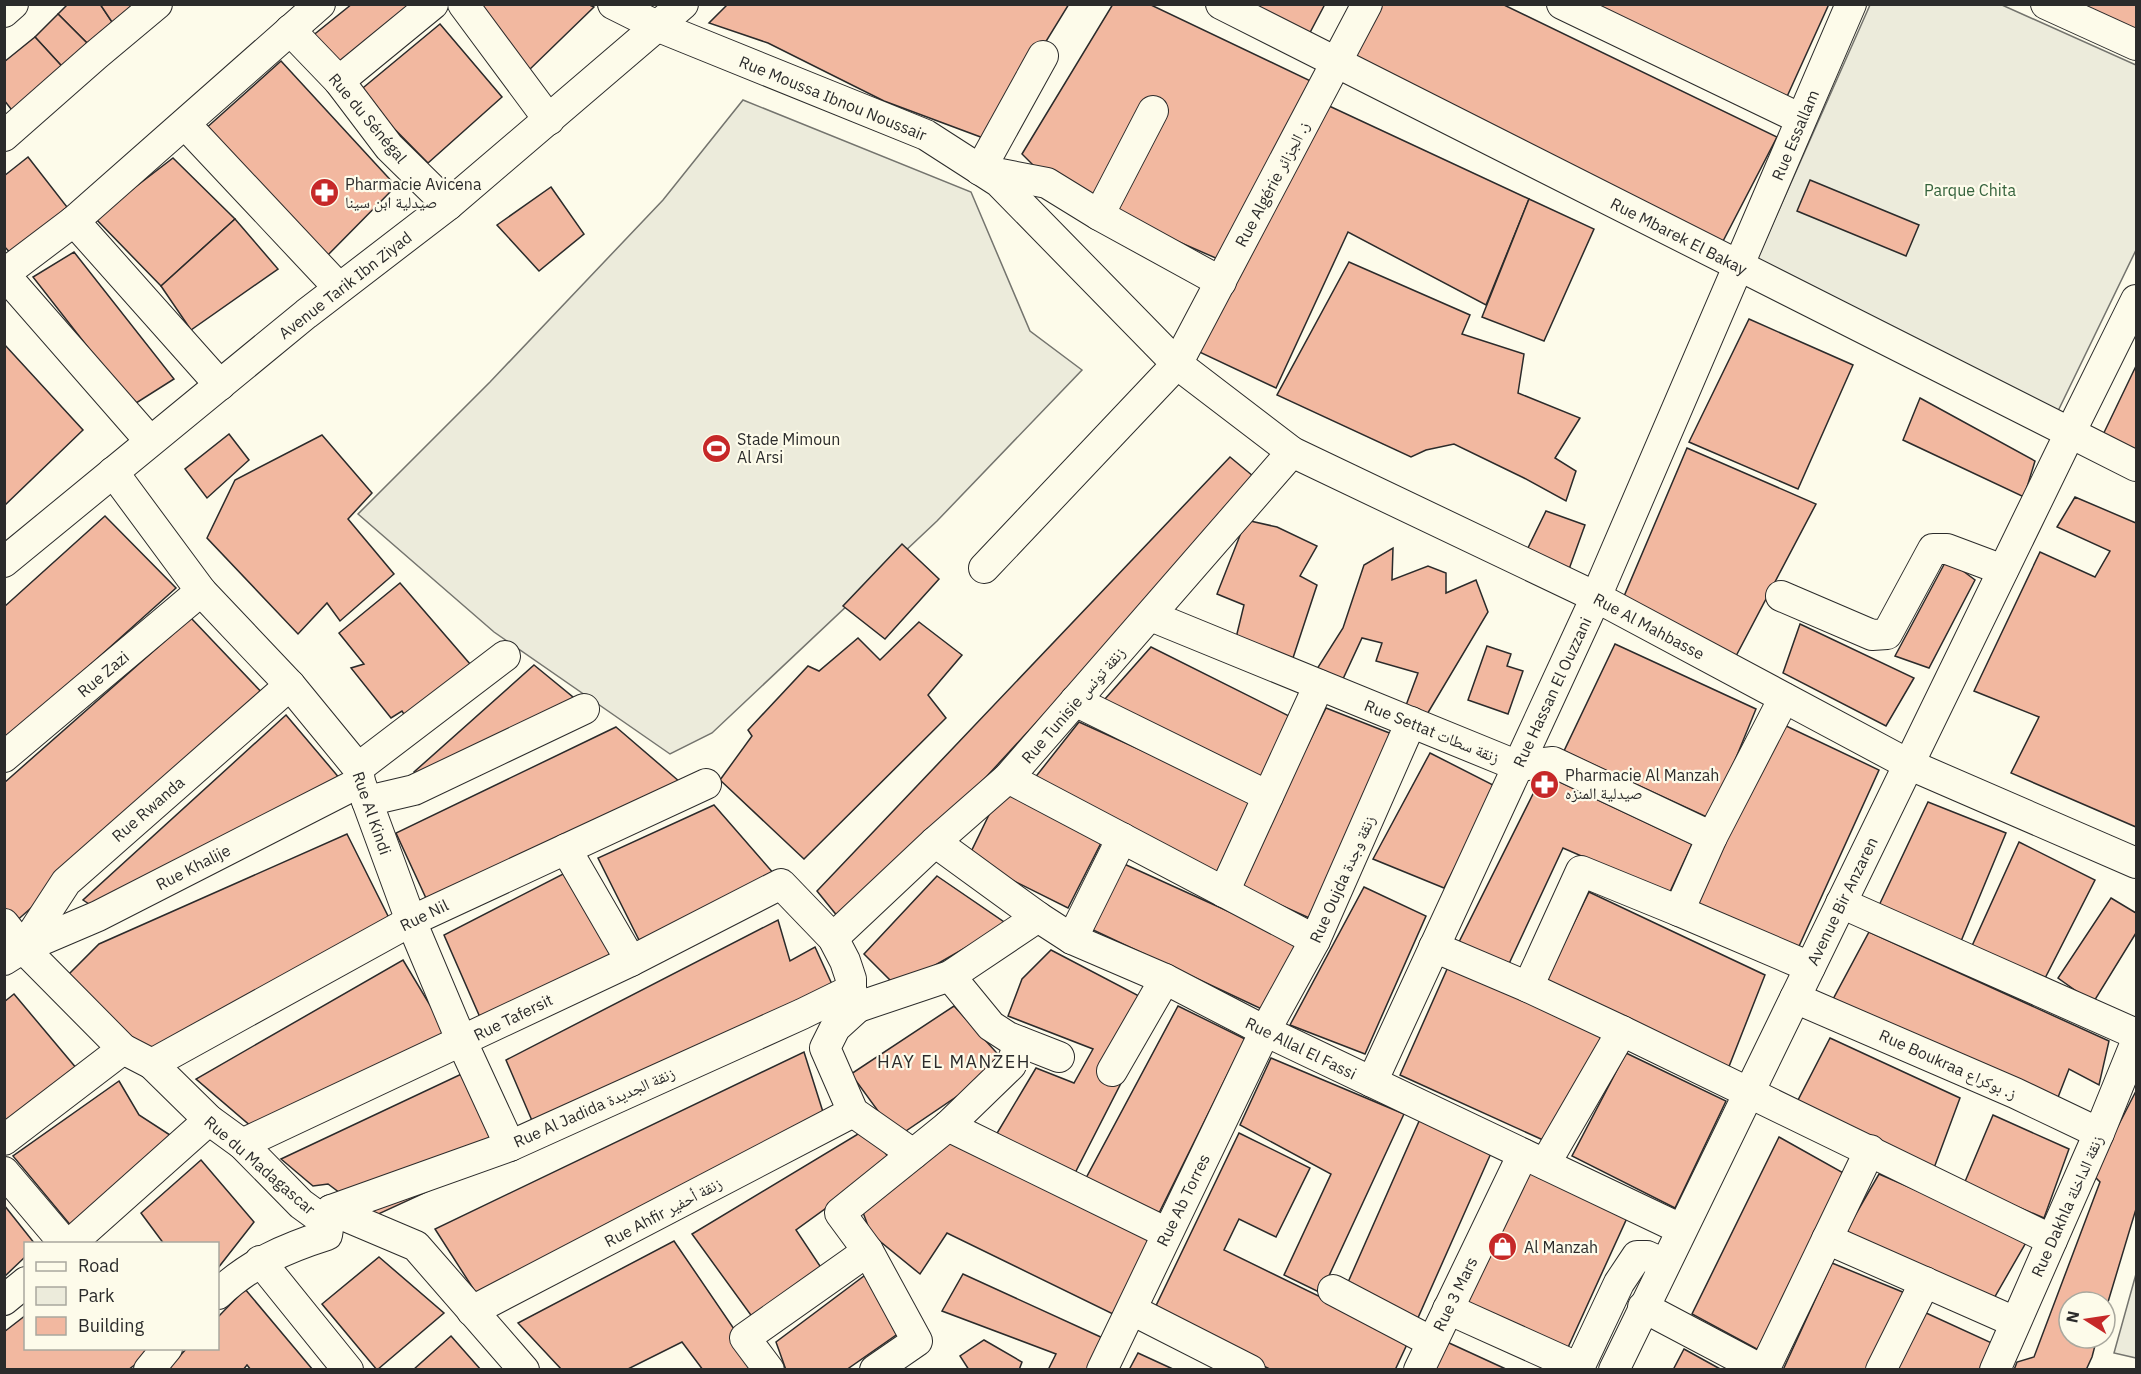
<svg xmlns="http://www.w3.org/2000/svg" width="2141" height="1374" font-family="'IBM Plex Sans','Noto Naskh Arabic',sans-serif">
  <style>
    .green { fill: #ecebdb; stroke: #74746e; stroke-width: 1.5 }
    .building { fill: #f2b8a0; stroke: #2b2b2b; stroke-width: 1.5 }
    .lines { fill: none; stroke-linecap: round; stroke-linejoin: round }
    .minor-casing { stroke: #2b2b2b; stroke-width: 32 }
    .minor { stroke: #fdfbea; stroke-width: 30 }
    .labels { text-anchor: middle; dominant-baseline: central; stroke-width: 4.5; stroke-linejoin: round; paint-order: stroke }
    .street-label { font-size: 16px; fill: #2b2b2b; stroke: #fdfbea }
    .poi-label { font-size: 16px; fill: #2b2b2b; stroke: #fdfbea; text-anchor: start }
    .park-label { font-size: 16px; fill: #34623c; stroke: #fdfbea }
    .neighbourhood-label { font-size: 18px; letter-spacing: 1.5px; fill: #2b2b2b; stroke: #fdfbea }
  </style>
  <rect width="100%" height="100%" fill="#fdfbea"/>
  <g class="green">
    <polygon points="1870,5 2002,5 2136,65 2136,250 2058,411 1750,275"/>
    <polygon points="743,100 971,192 1030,331 1082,370 937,521 712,733 670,754 494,632 358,514 490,382 663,200"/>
    <polygon points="2136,1274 2136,1358 2114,1353"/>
  </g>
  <g class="building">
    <polygon points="68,4 100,4 118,31 97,53 58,14"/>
    <polygon points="100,4 150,4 118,31"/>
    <polygon points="352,4 434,4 349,73 311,37"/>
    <polygon points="472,4 587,4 594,7 526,73"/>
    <polygon points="728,4 1069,4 986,139 884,101 768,43 709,23"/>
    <polygon points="1113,4 1149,4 1319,85 1218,259 1115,214 1136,164 1168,110 1151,99 1094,207 1058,190 1022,154"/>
    <polygon points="1229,4 1325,4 1305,42"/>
    <polygon points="1378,4 1502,4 1777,137 1721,245 1348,64"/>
    <polygon points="1578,4 1829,4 1785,101"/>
    <polygon points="2074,4 2136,4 2136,33"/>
    <polygon points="58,14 97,53 69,74 35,37"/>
    <polygon points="440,24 502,97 428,163 358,92"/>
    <polygon points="35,37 69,74 18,118 4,100 4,62"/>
    <polygon points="281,61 396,186 321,262 204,130"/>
    <polygon points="1327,105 1529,199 1486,305 1348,232 1276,388 1193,349"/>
    <polygon points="28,157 74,216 13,256 4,246 4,176"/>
    <polygon points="173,158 235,219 161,286 95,218"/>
    <polygon points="1810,180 1919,225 1906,256 1797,211"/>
    <polygon points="551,187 584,234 539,271 497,225"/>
    <polygon points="1529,199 1594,229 1544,341 1482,317"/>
    <polygon points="235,219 278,269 191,330 161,286"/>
    <polygon points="74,252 174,379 133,405 33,277"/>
    <polygon points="1349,262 1470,315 1462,334 1524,354 1518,393 1580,418 1555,458 1576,471 1566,501 1524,478 1454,444 1426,450 1411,457 1277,395"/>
    <polygon points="1749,319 1853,365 1798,489 1689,442"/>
    <polygon points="4,344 83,430 4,506"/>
    <polygon points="2136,366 2136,458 2099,443"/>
    <polygon points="1920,398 2035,461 2024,497 1903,440"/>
    <polygon points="229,434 249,460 207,498 185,469"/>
    <polygon points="322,435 372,493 348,519 394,574 340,621 327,603 298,634 207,538 235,480"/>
    <polygon points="1687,448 1816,504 1736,656 1622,601"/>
    <polygon points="1230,457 1259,481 847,928 817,891"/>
    <polygon points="2075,497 2136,523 2136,827 2011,773 2039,717 1974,691 2040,552 2095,577 2110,551 2057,527"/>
    <polygon points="1546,511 1585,525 1568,572 1526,552"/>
    <polygon points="105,516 176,588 4,742 4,607"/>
    <polygon points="1246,520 1277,527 1317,546 1300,576 1317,585 1290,667 1234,646 1244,605 1217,594"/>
    <polygon points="902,544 939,579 885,639 843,606"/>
    <polygon points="1393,548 1392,580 1428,566 1446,573 1446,593 1476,580 1488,612 1426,716 1405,708 1418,673 1376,661 1382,643 1362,638 1342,681 1315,672 1343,628 1364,565"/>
    <polygon points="1947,559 1975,580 1929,668 1895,656"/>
    <polygon points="400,583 483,679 418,736 402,711 391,718 351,668 364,664 339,633"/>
    <polygon points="191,618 267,698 13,924 4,913 4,783"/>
    <polygon points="919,622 962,655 928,695 946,718 804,859 720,780 752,736 748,730 808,666 819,671 858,638 880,660"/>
    <polygon points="1800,624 1914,678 1886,726 1783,673"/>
    <polygon points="1615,644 1756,709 1711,819 1564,751"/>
    <polygon points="1487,646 1511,654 1507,666 1523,671 1508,714 1468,700"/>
    <polygon points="1151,647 1289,716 1260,782 1097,708"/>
    <polygon points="534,665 579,702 422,791 414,772"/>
    <polygon points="1326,708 1392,734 1316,921 1238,886"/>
    <polygon points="286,715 341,780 98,910 83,900"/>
    <polygon points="1079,722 1251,800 1219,876 1030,784"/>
    <polygon points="1782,724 1879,770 1795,955 1693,911"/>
    <polygon points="616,727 680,782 431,909 396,833"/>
    <polygon points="1430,753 1497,787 1444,888 1373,859"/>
    <polygon points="1543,774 1692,844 1669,894 1563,848 1507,968 1458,944"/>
    <polygon points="1004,784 1105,835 1068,908 968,858"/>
    <polygon points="1928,802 2006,833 1959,946 1874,916"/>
    <polygon points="714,805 775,875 645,952 598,858"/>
    <polygon points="347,834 395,930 148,1058 65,978 99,944"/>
    <polygon points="2019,842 2095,880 2039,990 1967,957"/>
    <polygon points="1122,863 1298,943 1268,1012 1091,929"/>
    <polygon points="569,871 616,958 486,1031 444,935"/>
    <polygon points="937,876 1007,924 897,987 864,954"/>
    <polygon points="1364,887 1426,916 1365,1054 1290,1025"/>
    <polygon points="1589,892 1765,975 1728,1069 1541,991"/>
    <polygon points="2111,898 2136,913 2136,933 2093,1003 2058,978"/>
    <polygon points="778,920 790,961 815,947 836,993 542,1144 506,1060"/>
    <polygon points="1869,932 2109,1041 2099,1085 2069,1069 2055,1105 1831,1003"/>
    <polygon points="1051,950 1160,1007 1074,1175 993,1140 1036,1068 1074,1083 1093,1049 1008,1016 1022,979"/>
    <polygon points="403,960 458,1052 260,1134 196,1079"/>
    <polygon points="1448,967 1609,1039 1554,1145 1400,1075"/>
    <polygon points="14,994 77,1069 4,1132 4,1002"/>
    <polygon points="954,1006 1006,1063 897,1137 851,1074"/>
    <polygon points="1178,1006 1245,1039 1158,1215 1085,1180"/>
    <polygon points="1830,1038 1960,1098 1934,1168 1796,1104"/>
    <polygon points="804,1052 823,1112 476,1293 435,1229"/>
    <polygon points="1626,1053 1726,1101 1675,1208 1572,1156"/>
    <polygon points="1271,1058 1404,1114 1321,1293 1284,1275 1331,1174 1240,1125"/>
    <polygon points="470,1070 511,1153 372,1217 328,1184 313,1186 281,1159"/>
    <polygon points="119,1081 139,1115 173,1137 77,1233 13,1156"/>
    <polygon points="2136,1091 2136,1209 2105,1312 2105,1302 2069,1302 2069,1338 2097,1338 2092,1357 2086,1370 2014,1370 2017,1362 2034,1357 2100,1182 2093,1175"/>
    <polygon points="1424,1110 1496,1142 1417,1320 1345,1289"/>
    <polygon points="1993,1115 2069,1149 2044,1218 1964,1184"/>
    <polygon points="868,1128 891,1161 796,1230 822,1269 753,1318 692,1234"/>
    <polygon points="1239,1133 1310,1168 1276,1237 1239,1219 1224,1250 1409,1340 1395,1370 1272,1370 1153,1312"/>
    <polygon points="1779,1137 1847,1175 1766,1354 1692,1314"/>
    <polygon points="952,1141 1149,1240 1115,1315 947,1233 920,1274 871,1234 861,1207"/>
    <polygon points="201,1160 254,1222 218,1268 218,1244 164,1244 141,1213"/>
    <polygon points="1529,1160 1632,1207 1565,1354 1461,1306"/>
    <polygon points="1879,1174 2028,1239 1989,1307 1842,1238"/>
    <polygon points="4,1205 35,1244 26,1244 26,1256 4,1277"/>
    <polygon points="674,1241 762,1370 703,1370 682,1342 626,1370 562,1370 518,1323"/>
    <polygon points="379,1257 444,1313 377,1370 322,1304"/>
    <polygon points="1832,1263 1905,1293 1870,1370 1783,1370"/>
    <polygon points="872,1270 899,1333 846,1370 786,1370 776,1342"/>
    <polygon points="963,1274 1105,1339 1092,1370 1048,1370 1056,1354 942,1311"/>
    <polygon points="245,1289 313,1370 251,1370 247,1365 243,1370 167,1370 187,1348 218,1348 218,1317"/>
    <polygon points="1924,1312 1994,1344 1982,1370 1897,1370"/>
    <polygon points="26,1315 26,1348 152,1348 146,1356 128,1370 4,1370 4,1332"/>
    <polygon points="451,1336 481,1370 413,1370"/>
    <polygon points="984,1340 1022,1362 1019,1370 969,1370 960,1356"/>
    <polygon points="1447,1342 1508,1370 1435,1370"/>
    <polygon points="1684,1349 1722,1370 1673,1370"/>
    <polygon points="1138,1353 1175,1370 1129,1370"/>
  </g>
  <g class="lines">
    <defs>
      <g id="minor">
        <polyline points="463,4 549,120"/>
        <polyline points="613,4 659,27 926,135 999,182 1177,364 1292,452 1596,597 1908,764 2136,863"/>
        <polyline points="1221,4 2136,466"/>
        <polyline points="1562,4 1801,119"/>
        <polyline points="2046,4 2136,45"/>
        <polyline points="4,12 13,4"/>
        <polyline points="290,30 339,81 389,147 448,205"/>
        <polyline points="1043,56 980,170 1047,183 1099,215 1221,282"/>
        <polyline points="339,81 433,4"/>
        <polyline points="185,124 339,288"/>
        <polyline points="4,136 96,55 157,4"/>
        <polyline points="1099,215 1153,111"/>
        <polyline points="74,221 220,385"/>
        <polyline points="4,274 74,221 320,4"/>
        <polyline points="4,274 150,441"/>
        <polyline points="113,472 201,591 290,685 358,768 360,782 411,921 462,1042 510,1146"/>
        <polyline points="4,562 306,314 448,205 683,4"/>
        <polyline points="984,568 1177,364 1367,4"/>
        <polyline points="1781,596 1872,635 1887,634 1933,549 1947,549 2003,570"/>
        <polyline points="1151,616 1518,766 1553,762 1712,837"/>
        <polyline points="1075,701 1268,796"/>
        <polyline points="4,757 201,591"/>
        <polyline points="358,768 505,656"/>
        <polyline points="1008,778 1315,940"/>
        <polyline points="367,801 414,790 584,709"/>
        <polyline points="935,842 1038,917 1072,939 1165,979 1265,1031 1681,1229"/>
        <polyline points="566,849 631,961"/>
        <polyline points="1224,892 1319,685"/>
        <polyline points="1841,903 2136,1034"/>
        <polyline points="1679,911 1810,967"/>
        <polyline points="4,924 23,948 123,1049 152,1064 209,1120 242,1144 301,1204 323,1220 331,1210 416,1246 524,1370"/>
        <polyline points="833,938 935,842 1008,778 1292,452"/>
        <polyline points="1072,939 1122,838"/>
        <polyline points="1434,947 1528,987 1622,1031 2052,1240"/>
        <polyline points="23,948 66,882 290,685"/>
        <polyline points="4,960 23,948 98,916 360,782"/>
        <polyline points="950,976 991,1026 1008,1037 1059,1057"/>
        <polyline points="1528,987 1581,871 1679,911 1712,837 1784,698"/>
        <polyline points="1795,998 2015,1093 2099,1133"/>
        <polyline points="858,1007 950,976 1038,917"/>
        <polyline points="152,1064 411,921 706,784"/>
        <polyline points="1112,1071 1165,979"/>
        <polyline points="1372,1082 1596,597 1851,4"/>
        <polyline points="948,1126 1167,1233"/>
        <polyline points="4,1140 123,1049"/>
        <polyline points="242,1144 631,961 781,884 833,938 845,961 851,979 851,990 858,1007 835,1028 825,1048 853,1112 913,1154"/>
        <polyline points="1545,1164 1622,1031"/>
        <polyline points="4,1172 65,1244"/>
        <polyline points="1827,1239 2015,1322"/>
        <polyline points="70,1244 209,1120"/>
        <polyline points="260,1261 348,1370"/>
        <polyline points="1333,1290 1432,1342"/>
        <path d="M218 1294C249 1264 286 1248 327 1235L331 1210 510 1146 802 1014 851 990"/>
        <polyline points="4,1300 26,1282"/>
        <polyline points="1643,1307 1762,1370"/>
        <polyline points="1448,1309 1579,1368"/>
        <polyline points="1132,1310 1250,1370"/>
        <polyline points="472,1311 853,1112"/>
        <polyline points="149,1370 167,1348"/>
        <polyline points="769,1370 745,1338 868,1251"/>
        <polyline points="875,1370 917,1341 868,1251 840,1213 948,1126 1011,1065 1020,1042"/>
        <polyline points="1102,1370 1265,1031 1315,940 1411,722"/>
        <polyline points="1419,1370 1523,1154"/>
        <polyline points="1578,1370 1619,1283 1637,1256 1647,1256 1665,1264"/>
        <polyline points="1614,1370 2070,433 2136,300"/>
        <polyline points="1764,1370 1870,1150"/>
        <polyline points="1881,1370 1925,1282"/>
        <polyline points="1995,1370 2099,1133 2136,1042"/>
      </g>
    </defs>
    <use href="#minor" class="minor-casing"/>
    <use href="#minor" class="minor"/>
  </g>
  <defs>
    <symbol id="pharmacy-disc" viewBox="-11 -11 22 22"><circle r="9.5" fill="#c62828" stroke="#fdfbea"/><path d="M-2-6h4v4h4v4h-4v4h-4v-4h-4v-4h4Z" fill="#fff"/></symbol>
    <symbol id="stadium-disc" viewBox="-11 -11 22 22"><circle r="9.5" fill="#c62828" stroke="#fdfbea"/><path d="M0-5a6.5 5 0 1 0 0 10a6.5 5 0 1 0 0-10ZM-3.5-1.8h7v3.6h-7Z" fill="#fff"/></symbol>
    <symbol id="shop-disc" viewBox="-11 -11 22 22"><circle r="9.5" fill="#c62828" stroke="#fdfbea"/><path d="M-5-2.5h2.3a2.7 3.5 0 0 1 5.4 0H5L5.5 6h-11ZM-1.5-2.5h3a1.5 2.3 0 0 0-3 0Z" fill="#fff"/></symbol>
  </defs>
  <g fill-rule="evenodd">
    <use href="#pharmacy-disc" x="308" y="176" width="33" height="33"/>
    <use href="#stadium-disc" x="700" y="432" width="33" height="33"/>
    <use href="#pharmacy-disc" x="1528" y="768" width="33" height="33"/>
    <use href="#shop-disc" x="1486" y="1230" width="33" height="33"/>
  </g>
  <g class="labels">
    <g class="street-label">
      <text transform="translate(833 98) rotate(22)">Rue Moussa Ibnou Noussair</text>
      <text transform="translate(368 118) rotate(50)">Rue du Sénégal</text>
      <text transform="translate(1795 135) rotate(-67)">Rue Essallam</text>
      <text transform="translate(1272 184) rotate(-62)">Rue Algérie ز. الجزائر</text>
      <text transform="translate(1679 236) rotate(27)">Rue Mbarek El Bakay</text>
      <text transform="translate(345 285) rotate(-38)">Avenue Tarik Ibn Ziyad</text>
      <text transform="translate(1649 626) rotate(28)">Rue Al Mahbasse</text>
      <text transform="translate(103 674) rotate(-40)">Rue Zazi</text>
      <text transform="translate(1552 692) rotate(-65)">Rue Hassan El Ouzzani</text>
      <text transform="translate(1073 705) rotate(-49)">Rue Tunisie زنقة تونس</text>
      <text transform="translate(1432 731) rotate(22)">Rue Settat زنقة سطات</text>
      <text transform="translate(148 809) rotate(-41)">Rue Rwanda</text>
      <text transform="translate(372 813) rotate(71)">Rue Al Kindi</text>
      <text transform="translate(193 867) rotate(-27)">Rue Khalije</text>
      <text transform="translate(1342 879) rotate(-66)">Rue Oujda زنقة وجدة</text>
      <text transform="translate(1842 901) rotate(-64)">Avenue Bir Anzaren</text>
      <text transform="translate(424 915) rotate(-26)">Rue Nil</text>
      <text transform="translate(513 1017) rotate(-26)">Rue Tafersit</text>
      <text transform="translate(1301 1048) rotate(26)">Rue Allal El Fassi</text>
      <text transform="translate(1948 1064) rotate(24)">Rue Boukraa ز. بوكراع</text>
      <text transform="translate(594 1107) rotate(-24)">Rue Al Jadida زنقة الجديدة</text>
      <text transform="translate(260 1165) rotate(41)">Rue du Madagascar</text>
      <text transform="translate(1183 1200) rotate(-64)">Rue Ab Torres</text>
      <text transform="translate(2067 1206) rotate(-66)">Rue Dakhla زنقة الداخلة</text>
      <text transform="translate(663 1212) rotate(-28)">Rue Ahfir زنقة أحفير</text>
      <text transform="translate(1455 1294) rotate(-64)">Rue 3 Mars</text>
    </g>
    <g class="poi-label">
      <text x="345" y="184">Pharmacie Avicena<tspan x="345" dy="18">صيدلية ابن سينا</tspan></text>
      <text x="737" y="439">Stade Mimoun<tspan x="737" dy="18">Al Arsi</tspan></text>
      <text x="1565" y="775">Pharmacie Al Manzah<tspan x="1565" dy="18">صيدلية المنزه</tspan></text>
      <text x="1524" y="1247">Al Manzah</text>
    </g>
    <g class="park-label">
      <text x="1970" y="190">Parque Chita</text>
    </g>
    <g class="neighbourhood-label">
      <text x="954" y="1061">HAY EL MANZEH</text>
    </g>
  </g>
  <rect width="2141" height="1374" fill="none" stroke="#2b2b2b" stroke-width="12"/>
  <rect x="24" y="1242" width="195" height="108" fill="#fdfbea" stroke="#a9a89e" stroke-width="1.5"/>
  <rect x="36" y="1262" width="30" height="9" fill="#fdfbea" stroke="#a9a89e" stroke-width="1.5"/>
  <text x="78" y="1272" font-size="18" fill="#2b2b2b">Road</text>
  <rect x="36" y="1287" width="30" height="18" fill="#ecebdb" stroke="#a9a89e" stroke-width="1.5"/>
  <text x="78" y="1302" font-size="18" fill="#2b2b2b">Park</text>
  <rect x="36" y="1317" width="30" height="18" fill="#f2b8a0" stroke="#a9a89e" stroke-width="1.5"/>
  <text x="78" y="1332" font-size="18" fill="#2b2b2b">Building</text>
  <g transform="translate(2087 1320) rotate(282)"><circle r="28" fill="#fdfbea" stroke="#a9a89e" stroke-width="1.5"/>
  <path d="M0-4.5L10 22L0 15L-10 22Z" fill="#c62828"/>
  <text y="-9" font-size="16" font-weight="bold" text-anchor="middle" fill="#2b2b2b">N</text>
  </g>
</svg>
